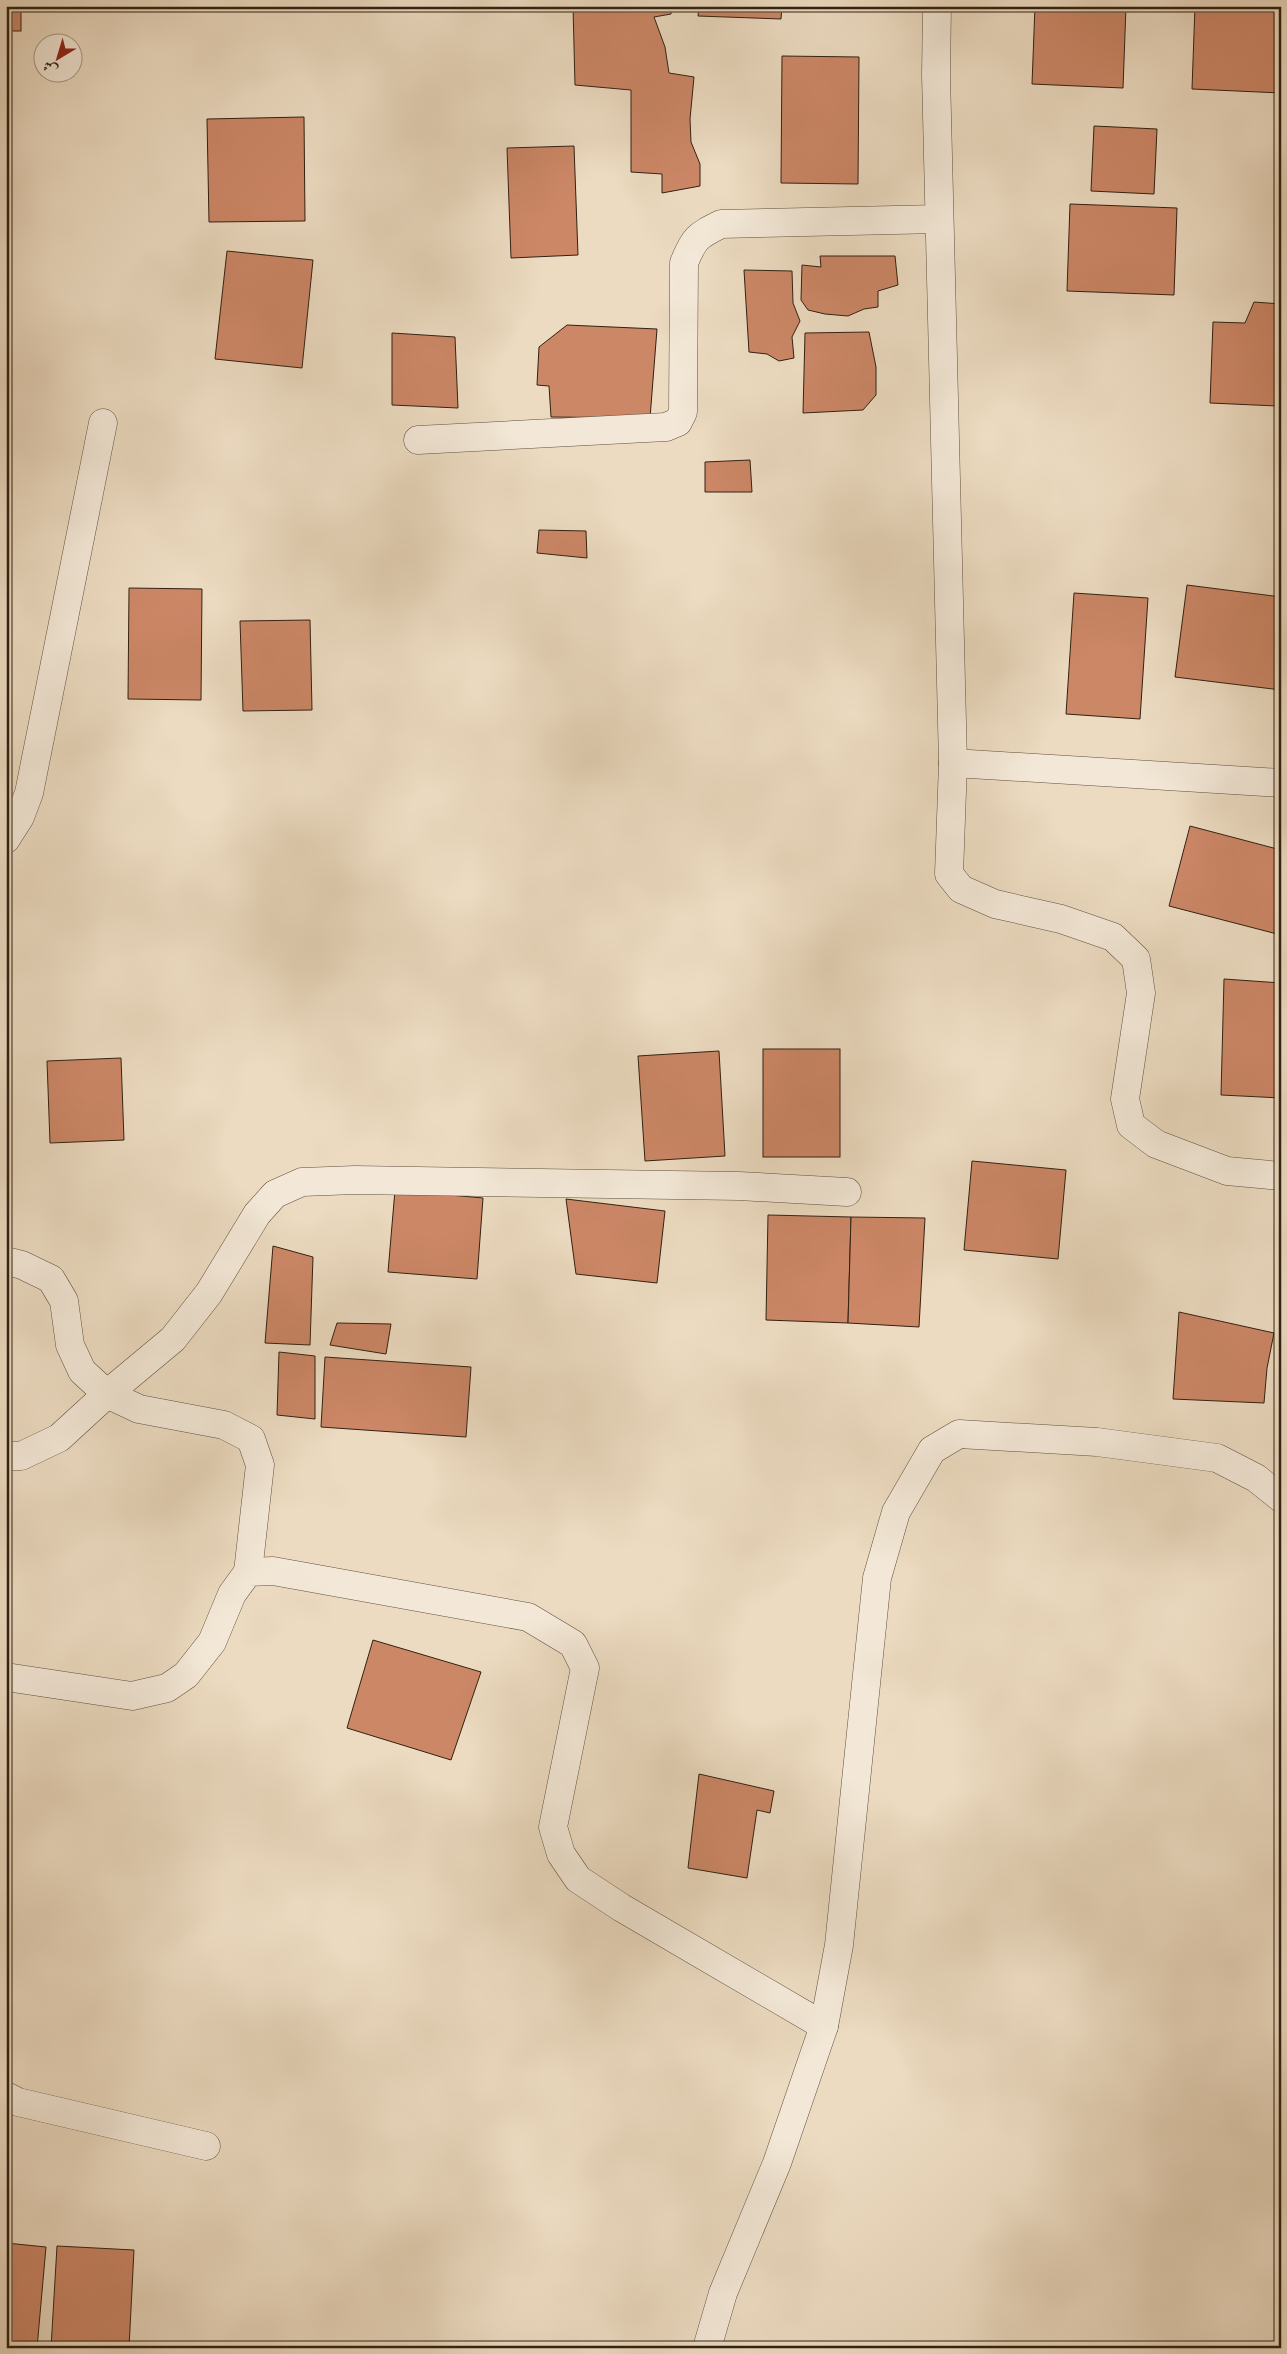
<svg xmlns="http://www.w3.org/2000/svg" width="1287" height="2354" font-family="'EB Garamond',Amiri,serif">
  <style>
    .building { fill: #cc8767; stroke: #312112 }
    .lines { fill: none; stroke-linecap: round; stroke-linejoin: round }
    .street-casing { stroke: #60503e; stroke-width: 29 }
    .street { stroke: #f3e8d7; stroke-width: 28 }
  </style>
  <rect width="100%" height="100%" fill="#ecdbc1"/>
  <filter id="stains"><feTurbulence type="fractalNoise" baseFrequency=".004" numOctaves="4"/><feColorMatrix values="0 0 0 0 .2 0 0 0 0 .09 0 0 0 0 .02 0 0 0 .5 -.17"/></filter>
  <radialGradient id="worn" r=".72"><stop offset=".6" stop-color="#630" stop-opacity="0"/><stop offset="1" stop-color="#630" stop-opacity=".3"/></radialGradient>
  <g class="building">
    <rect x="6" y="6" width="15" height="25"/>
    <polygon points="573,6 672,6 671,14 654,17 665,47 669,73 694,77 690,119 691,142 700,164 700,186 662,193 662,174 631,172 631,90 575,85"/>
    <polygon points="699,6 782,6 781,19 698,16"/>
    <polygon points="830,6 900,6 900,10"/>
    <polygon points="1035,6 1126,6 1123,88 1032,84"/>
    <polygon points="1195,6 1281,6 1281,93 1192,89"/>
    <polygon points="782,56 859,57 858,184 781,183"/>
    <polygon points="304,117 305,221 209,222 207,119"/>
    <polygon points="1094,126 1157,129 1154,194 1091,191"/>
    <polygon points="574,146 578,255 511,258 507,148"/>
    <polygon points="1070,204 1177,208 1174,295 1067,291"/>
    <polygon points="227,251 313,260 302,368 215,359"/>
    <polygon points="820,256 895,256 898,285 878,291 878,307 864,309 848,316 825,314 808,310 801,300 802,265 821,267"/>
    <polygon points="744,270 792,271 793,303 800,321 792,337 794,358 779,361 767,354 749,352"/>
    <polygon points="1254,302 1281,304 1277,406 1210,403 1213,322 1245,323"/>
    <polygon points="567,325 657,329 650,418 551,417 549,386 537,385 539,347"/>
    <polygon points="869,332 876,367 876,395 863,410 803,413 805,333"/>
    <polygon points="392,333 455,337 458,408 392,405"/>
    <polygon points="750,460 752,492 705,492 705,462"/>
    <polygon points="539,530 586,531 587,558 537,553"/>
    <polygon points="1187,585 1281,597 1281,690 1175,677"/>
    <polygon points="129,588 202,589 201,700 128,699"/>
    <polygon points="1074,593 1148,598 1140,719 1066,714"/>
    <polygon points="310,620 312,710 243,711 240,621"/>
    <polygon points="1190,826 1281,850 1281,935 1169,906"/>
    <polygon points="1224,979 1281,983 1281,1098 1221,1095"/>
    <rect x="763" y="1049" width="77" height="108"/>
    <polygon points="719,1051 725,1156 645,1161 638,1056"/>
    <polygon points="121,1058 124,1140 50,1143 47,1061"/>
    <polygon points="972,1161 1066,1170 1058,1259 964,1250"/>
    <polygon points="395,1190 483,1198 477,1279 388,1272"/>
    <polygon points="566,1199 665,1211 657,1283 576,1274"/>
    <polygon points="768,1215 851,1217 848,1323 766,1320"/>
    <polygon points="851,1217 925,1218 919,1327 848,1323"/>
    <polygon points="273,1246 313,1257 310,1345 265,1343"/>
    <polygon points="1179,1312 1274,1333 1267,1368 1264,1403 1173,1399"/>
    <polygon points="337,1323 391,1324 386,1354 330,1345"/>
    <polygon points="279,1352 315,1356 315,1419 277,1415"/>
    <polygon points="325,1357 471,1367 466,1437 321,1427"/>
    <polygon points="373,1640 481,1672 451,1760 347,1728"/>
    <polygon points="699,1774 774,1791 770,1813 757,1810 747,1878 688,1868"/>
    <polygon points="6,2243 46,2247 37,2348 6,2348"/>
    <polygon points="57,2246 134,2250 129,2348 51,2348"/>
  </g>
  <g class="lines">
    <defs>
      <g id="street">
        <polyline points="937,6 936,75 953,763 949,874 961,889 995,904 1061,919 1113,937 1136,959 1141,993 1125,1099 1131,1125 1156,1144 1227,1171 1281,1176"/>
        <path d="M418 440 666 427 678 422 683 412 684 263C694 238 697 236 721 224L939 219"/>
        <polyline points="953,763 1281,783"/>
        <polyline points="6,839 20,817 29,793 103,423"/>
        <polyline points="6,1261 22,1265 51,1279 64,1301 70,1345 82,1371 107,1394 139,1409 224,1425 251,1439 260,1465 248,1572"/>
        <polyline points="6,1456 21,1456 59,1438 107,1394 173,1339 209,1293 257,1214 275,1194 302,1182 355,1180 739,1186 847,1192"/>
        <polyline points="6,1677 132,1696 167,1688 186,1675 212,1642 232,1594 248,1572 273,1571 528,1617 573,1644 585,1668 553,1827 561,1854 578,1879 622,1908 824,2026 777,2163 723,2293 707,2348"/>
        <polyline points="824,2026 839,1945 877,1578 896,1512 932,1450 959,1434 1097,1442 1217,1458 1256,1478 1281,1498"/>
        <polyline points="6,2096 18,2102 206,2146"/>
      </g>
    </defs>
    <use href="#street" class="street-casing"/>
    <use href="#street" class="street"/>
  </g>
  <rect width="1287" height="2354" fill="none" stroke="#ecdbc1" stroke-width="25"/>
  <rect x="8" y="8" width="1272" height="2339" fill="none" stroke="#312112" stroke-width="2.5"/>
  <rect x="12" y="12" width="1262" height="2329" fill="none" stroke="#312112"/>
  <g transform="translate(58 58) rotate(218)"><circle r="24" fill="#f3e8d7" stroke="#a59888"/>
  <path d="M0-4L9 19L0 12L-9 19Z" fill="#8f2418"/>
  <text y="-8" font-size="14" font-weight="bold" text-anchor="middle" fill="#312112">ش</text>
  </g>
  <rect width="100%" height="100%" filter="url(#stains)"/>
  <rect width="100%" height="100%" fill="url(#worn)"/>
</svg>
